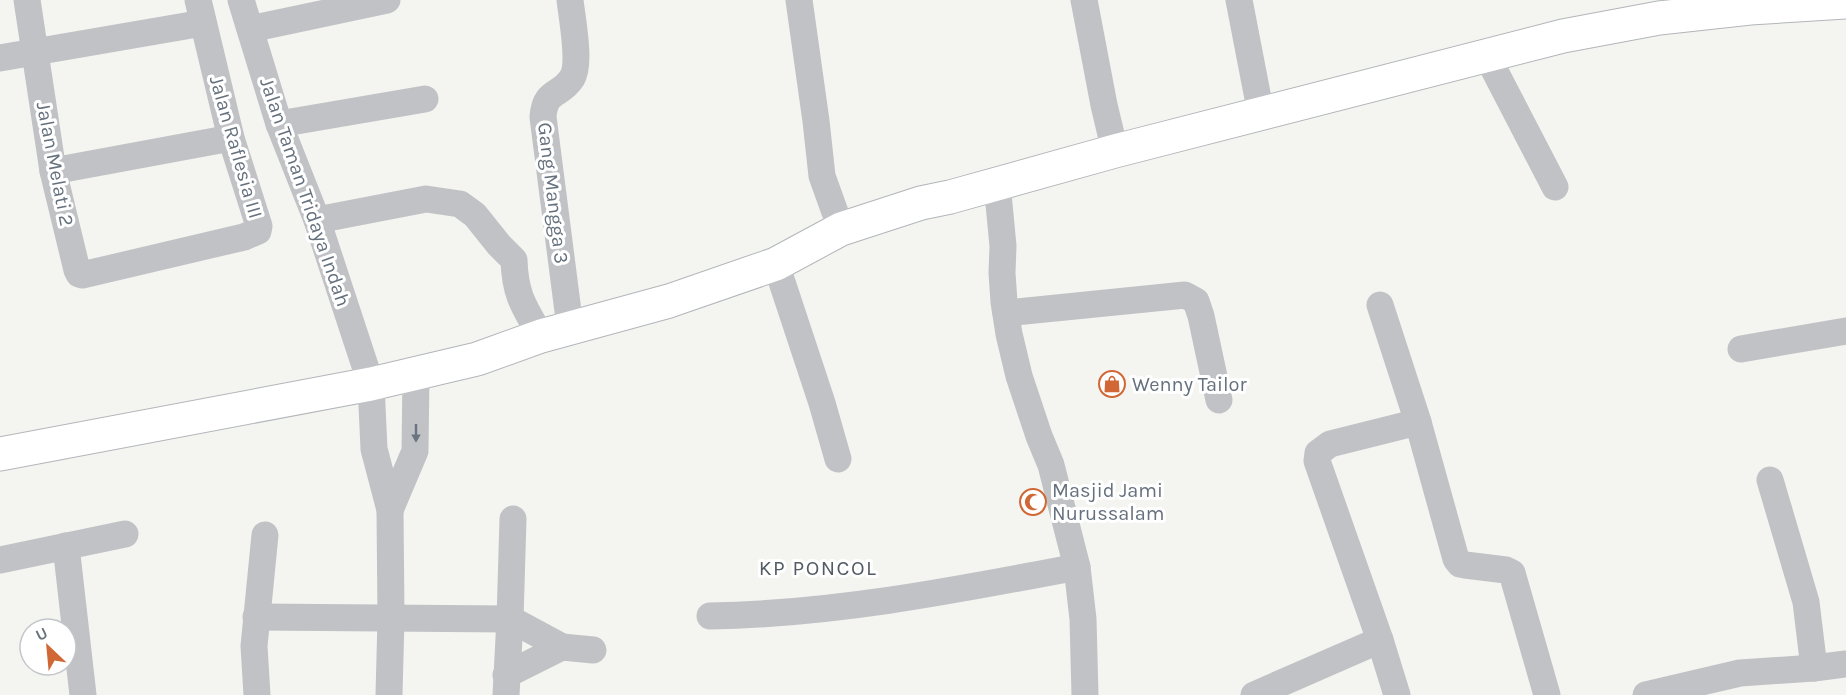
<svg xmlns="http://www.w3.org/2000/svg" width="1846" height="695" font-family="Karla,sans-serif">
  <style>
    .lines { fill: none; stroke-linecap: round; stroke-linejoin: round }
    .secondary-casing { stroke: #b2b6ba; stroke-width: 35 }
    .street { stroke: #c0c2c5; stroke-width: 27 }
    .secondary { stroke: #fff; stroke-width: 33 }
    .oneway { fill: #6a7582 }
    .labels { text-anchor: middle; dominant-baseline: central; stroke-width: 6; stroke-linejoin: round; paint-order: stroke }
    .street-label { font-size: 20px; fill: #66717e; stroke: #fff }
    .poi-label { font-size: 20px; fill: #66717e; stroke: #fff; text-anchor: start }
    .neighbourhood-label { font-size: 21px; letter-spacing: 1.5px; fill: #535b64; stroke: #fff }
  </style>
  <rect width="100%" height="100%" fill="#f4f4f0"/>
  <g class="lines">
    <defs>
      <polyline id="secondary" points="0,454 371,384 477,359 541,336 669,301 776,264 841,229 921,203 950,197 1115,151 1563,36 1659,18 1750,8 1846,2"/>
    </defs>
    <use href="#secondary" class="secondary-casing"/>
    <g class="street">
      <polyline points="27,0 53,171 77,270 79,274 82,275 244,237 258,231 259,226 231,138 198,0"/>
      <polyline points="241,0 279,124 317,220 371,384 374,449 390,510 391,618 389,695"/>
      <polyline points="799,0 816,121 822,176 841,229"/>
      <polyline points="1084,0 1104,105 1115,151"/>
      <polyline points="1239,0 1261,114"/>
      <polyline points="250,29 387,0"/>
      <polyline points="1487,56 1555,187"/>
      <polyline points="0,58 203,23"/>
      <polyline points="279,124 425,99"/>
      <polyline points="53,171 231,138"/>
      <polyline points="997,183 1003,246 1002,273 1004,302 1009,334 1019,376 1039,436 1051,465 1077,567 1083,619 1085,695"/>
      <path d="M317 220 426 199 460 204 475 215 499 245 514 260C515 295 524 307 541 336"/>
      <polyline points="776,264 822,403 838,459"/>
      <polyline points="1380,305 1418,422 1456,559 1460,564 1465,565 1506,570 1512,573 1547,695"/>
      <polyline points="1006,313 1185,295 1196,301 1201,316 1219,400"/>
      <path d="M570 327 543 117C545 89 560 97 572 78 581 64 572 18 570 0"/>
      <polyline points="1741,349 1846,331"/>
      <polyline points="1770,480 1806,602 1814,668"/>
      <polyline points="390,510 415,451 416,374"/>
      <polyline points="66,546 83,695"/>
      <polyline points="0,560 125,534"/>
      <path d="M710 616C834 614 956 590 1077 567"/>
      <polyline points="256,617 510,619 562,647"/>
      <polyline points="506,675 562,647 593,650"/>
      <polyline points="257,695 254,646 265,535"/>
      <polyline points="506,695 510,619 513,519"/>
      <polyline points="1254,695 1380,640"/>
      <polyline points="1397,695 1380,640 1317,461 1318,453 1330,444 1418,422"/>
      <polyline points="1646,695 1740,673 1814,668 1846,664"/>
    </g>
    <use href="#secondary" class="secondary"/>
  </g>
  <defs><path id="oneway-solid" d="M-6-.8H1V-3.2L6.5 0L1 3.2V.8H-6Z" transform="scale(1.5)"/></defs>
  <use class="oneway" href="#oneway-solid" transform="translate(416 433) rotate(90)"/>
  <defs>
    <symbol id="shop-ring" viewBox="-11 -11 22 22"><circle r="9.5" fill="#fff" stroke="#d06734" stroke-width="1.5"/><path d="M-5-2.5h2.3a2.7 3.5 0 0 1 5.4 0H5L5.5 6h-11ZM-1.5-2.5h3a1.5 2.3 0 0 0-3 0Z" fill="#d06734"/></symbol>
    <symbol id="mosque-ring" viewBox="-11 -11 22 22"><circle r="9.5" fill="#fff" stroke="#d06734" stroke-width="1.5"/><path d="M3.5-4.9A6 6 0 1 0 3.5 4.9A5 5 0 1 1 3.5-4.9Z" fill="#d06734"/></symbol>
  </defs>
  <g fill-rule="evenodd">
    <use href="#shop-ring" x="1097" y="369" width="30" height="30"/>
    <use href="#mosque-ring" x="1018" y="487" width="30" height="30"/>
  </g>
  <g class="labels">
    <g class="street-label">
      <text transform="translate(236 147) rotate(74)">Jalan Raflesia III</text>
      <text transform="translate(55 164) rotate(79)">Jalan Melati 2</text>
      <text transform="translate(305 192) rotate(71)">Jalan Taman Tridaya Indah</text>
      <text transform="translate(553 193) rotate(83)">Gang Mangga 3</text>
    </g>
    <g class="poi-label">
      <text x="1132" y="384">Wenny Tailor</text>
      <text x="1052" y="490">Masjid Jami<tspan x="1052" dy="23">Nurussalam</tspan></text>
    </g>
    <g class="neighbourhood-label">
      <text x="818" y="568">KP PONCOL</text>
    </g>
  </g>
  <g transform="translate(48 647) rotate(334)"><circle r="28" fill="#ffffff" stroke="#c2c6cb" stroke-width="1.5"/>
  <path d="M0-4.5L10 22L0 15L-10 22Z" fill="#d06734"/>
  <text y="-9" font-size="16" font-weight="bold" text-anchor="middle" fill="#66717e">U</text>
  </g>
</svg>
